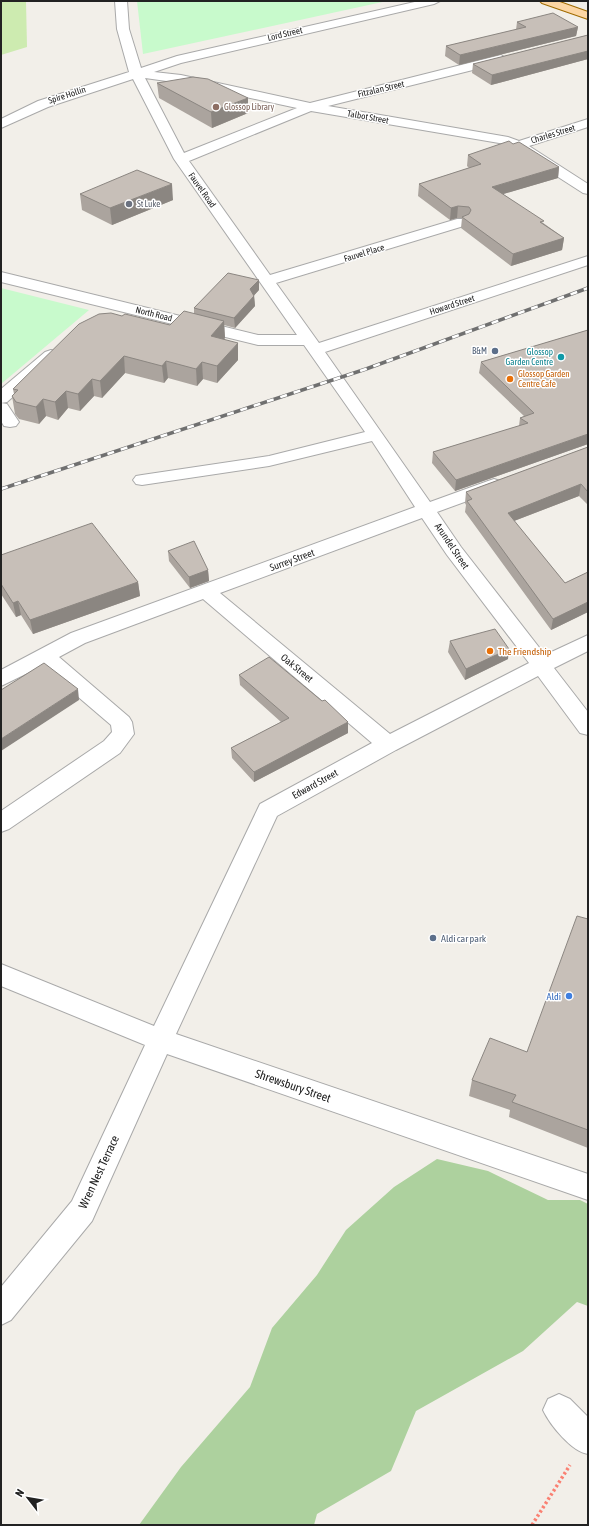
<svg xmlns="http://www.w3.org/2000/svg" width="589" height="1526" font-family="'Asap Condensed',sans-serif">
  <style>
    .grass { fill: #cdebb0 }
    .forest { fill: #add19e }
    .park { fill: #c8facc }
    .lines { fill: none; stroke-linecap: round; stroke-linejoin: round }
    .minor-casing { stroke: #a9a9a9; stroke-width: 2 }
    .major-casing { stroke: #a06b00; stroke-width: 2 }
    .path { stroke: #fa8072; stroke-width: 3.5; stroke-dasharray: 2.5 2.5; stroke-linecap: butt }
    .minor { fill: #fff; fill-rule: evenodd }
    .major { fill: #fcd6a4; fill-rule: evenodd }
    .rail-casing { stroke: #707070; stroke-width: 3.5 }
    .rail { stroke: #fff; stroke-width: 2.5; stroke-dasharray: 7; stroke-linecap: butt }
    .wall { fill: #aba49e }
    .shaded-wall { fill: #8b8681 }
    .building { fill: #c7bfb8; stroke: #8b8681 }
    .education-dot { fill: #8d6e63; stroke: #fff; stroke-width: 1.5 }
    .worship-dot { fill: #6b7280; stroke: #fff; stroke-width: 1.5 }
    .service-dot { fill: #5c6f8a; stroke: #fff; stroke-width: 1.5 }
    .culture-dot { fill: #0f9aa8; stroke: #fff; stroke-width: 1.5 }
    .food-dot { fill: #e8710a; stroke: #fff; stroke-width: 1.5 }
    .shop-dot { fill: #3f7fe0; stroke: #fff; stroke-width: 1.5 }
    .labels { text-anchor: middle; dominant-baseline: central; stroke-width: 3; stroke-linejoin: round; paint-order: stroke }
    .far-street-label { font-size: 9px; fill: #222; stroke: #fff }
    .far-education-label { font-size: 9px; fill: #785e54; stroke: #fff; text-anchor: start }
    .far-worship-label { font-size: 9px; fill: #5b616d; stroke: #fff; text-anchor: start }
    .far-service-label { font-size: 9px; fill: #4e5e75; stroke: #fff; text-anchor: end }
    .far-culture-label { font-size: 9px; fill: #0d838f; stroke: #fff; text-anchor: end }
    .far-food-label { font-size: 9px; fill: #c56008; stroke: #fff; text-anchor: start }
    .street-label { font-size: 10px; fill: #222; stroke: #fff }
    .food-label { font-size: 10px; fill: #c56008; stroke: #fff; text-anchor: start }
    .service-label { font-size: 10px; fill: #4e5e75; stroke: #fff; text-anchor: start }
    .shop-label { font-size: 10px; fill: #366cbe; stroke: #fff; text-anchor: end }
    .near-street-label { font-size: 12px; fill: #222; stroke: #fff }
  </style>
  <rect width="100%" height="100%" fill="#f2efe9"/>
  <polygon class="grass" points="1,1 26,1 27,47 1,55"/>
  <polygon class="forest" points="437,1159 488,1171 548,1200 580,1200 588,1204 588,1306 577,1302 523,1351 416,1411 391,1471 317,1514 314,1525 139,1525 181,1467 250,1387 272,1328 317,1275 346,1230 394,1187"/>
  <g class="park">
    <polygon points="137,1 387,1 143,54"/>
    <polygon points="1,288 89,310 1,384"/>
  </g>
  <g class="lines">
    <defs>
      <g id="minor">
        <path d="M115 1H127L129 29 141 68 177 56 419 1H440L434 4 181 63 154 72 181 75 310 103 501 55 507 59 505 62 328 106 508 137 519 141 588 119V127L529 146 588 184V194L583 193 513 148 505 144 311 111 189 161 270 275 457 219H467L469 222 467 225 276 283 319 343 588 256V265L325 352 430 502 488 481 494 479 500 481 503 485 500 489 437 512 461 547 545 655 588 635V651L554 668 588 712V735L580 733 538 676 396 750 277 816 176 1034 588 1174V1200L167 1054 92 1221 11 1320 1 1325V1287L72 1201 145 1045 1 986V964L154 1026 260 804 372 743 203 599 85 643 59 657 129 717 132 722 134 734 120 753 9 829 1 832V811L104 741 112 732 111 725 42 666 1 686V670L71 633 415 507 372 441 269 466 142 485 136 484 133 480 136 476 142 475 269 456 365 432 304 345H258L1 282V272L258 335H297L174 159 133 79 48 107 1 128V119L38 101 129 72 117 29ZM145 78 181 83 297 108 184 153ZM422 518 447 555 529 663 390 734 220 593Z"/>
        <polygon points="51,350 57,352 59,355 57,358 7,402 1,403 7,404 19,422 16,426 10,427 4,426 1,421 1,389 45,352"/>
        <path d="M559 1394 570 1399 588 1417V1454C572 1452 550 1425 543 1410L548 1399Z"/>
      </g>
      <polygon id="major" points="540,1 557,1 588,12 588,19 542,3"/>
    </defs>
    <use href="#minor" class="minor-casing"/>
    <use href="#major" class="major-casing"/>
    <polyline class="path" points="532,1525 570,1465"/>
    <use href="#minor" class="minor"/>
    <use href="#major" class="major"/>
    <defs>
      <polyline id="rail" points="1,489 366,369 588,288"/>
    </defs>
    <use href="#rail" class="rail-casing"/>
    <use href="#rail" class="rail"/>
  </g>
  <g class="wall">
    <polygon points="517,22 578,27 576,36 459,65 445,56 446,46 516,30"/>
    <polygon points="588,35 588,59 491,85 472,73 473,64"/>
    <polygon points="157,83 248,113 212,128 159,98"/>
    <polygon points="513,144 559,167 558,178 503,194 564,238 562,250 511,266 461,228 462,218 457,218 450,220 418,196 419,184 469,168 467,166 468,155"/>
    <polygon points="80,194 173,200 112,225 82,210"/>
    <polygon points="259,290 254,295 255,306 235,328 224,325 225,338 224,339 238,360 217,383 203,379 197,386 168,378 164,383 125,373 102,398 94,396 80,411 68,408 58,420 46,416 39,424 19,419 15,414 12,396 14,394 13,389 122,316 170,325 194,314 194,308"/>
    <polygon points="588,330 588,444 455,491 432,463 433,452 519,426 520,418 524,416 479,373 481,362"/>
    <polygon points="588,447 588,505 579,496 514,521 565,583 588,572 588,612 551,630 465,512 466,505 465,503 466,492"/>
    <polygon points="168,551 208,570 209,581 190,588 169,561"/>
    <polygon points="1,555 138,582 140,596 33,634 21,615 16,617 1,594"/>
    <polygon points="450,641 508,659 465,680 448,652"/>
    <polygon points="239,675 348,733 254,782 232,758 231,748 281,722 240,685"/>
    <polygon points="588,919 588,1148 509,1117 510,1110 469,1096 472,1080 527,1052"/>
  </g>
  <g class="shaded-wall">
    <polygon points="578,27 576,36 459,65 460,55"/>
    <polygon points="588,51 588,59 491,85 492,75"/>
    <polygon points="248,98 248,113 212,128 211,112"/>
    <polygon points="559,167 558,178 490,198 492,187"/>
    <polygon points="172,184 173,200 112,225 110,208"/>
    <polygon points="458,206 457,218 450,220 451,208"/>
    <polygon points="564,238 562,250 511,266 513,254"/>
    <polygon points="259,280 259,290 250,300 250,289"/>
    <polygon points="254,296 255,306 235,328 234,318"/>
    <polygon points="224,321 225,338 212,353 211,336"/>
    <polygon points="238,343 238,360 217,383 217,366"/>
    <polygon points="124,356 125,373 102,398 100,381"/>
    <polygon points="166,361 168,378 164,383 162,366"/>
    <polygon points="202,362 203,379 197,386 196,369"/>
    <polygon points="92,379 94,396 80,411 78,394"/>
    <polygon points="66,391 68,408 58,420 55,402"/>
    <polygon points="43,399 46,416 39,424 36,407"/>
    <polygon points="588,434 588,444 455,491 456,480"/>
    <polygon points="581,484 579,496 506,524 508,513"/>
    <polygon points="208,570 209,581 190,588 189,577"/>
    <polygon points="138,582 140,596 33,634 30,620"/>
    <polygon points="18,601 21,615 16,617 13,603"/>
    <polygon points="588,602 588,612 551,630 553,619"/>
    <polygon points="509,649 508,659 465,680 466,669"/>
    <polygon points="78,689 79,700 1,751 1,739"/>
    <polygon points="348,722 348,733 254,782 254,772"/>
  </g>
  <g class="building">
    <polygon points="553,13 578,27 460,55 446,46 526,27 517,22"/>
    <polygon points="588,35 588,51 492,75 473,64"/>
    <polygon points="193,77 208,79 248,98 211,112 157,83"/>
    <polygon points="509,141 513,144 519,142 559,167 492,187 544,221 540,222 564,238 513,254 462,217 469,214 471,210 469,207 458,206 451,208 419,184 481,164 468,155"/>
    <polygon points="137,170 172,184 110,208 80,194"/>
    <polygon points="228,273 259,280 250,289 254,296 234,318 194,308"/>
    <polygon points="184,311 224,321 211,336 238,343 217,366 202,362 196,369 166,361 162,366 124,356 100,381 92,379 78,394 66,391 55,402 43,399 36,407 16,402 12,396 18,390 13,389 79,324 99,314 111,313 122,316 125,314 170,325"/>
    <polygon points="588,330 588,434 456,480 433,452 528,423 520,418 534,413 481,362"/>
    <polygon points="588,447 588,492 581,484 508,513 565,583 588,572 588,602 553,619 467,501 472,499 466,492"/>
    <polygon points="92,523 138,582 30,620 18,601 13,603 1,584 1,555"/>
    <polygon points="194,541 208,570 189,577 168,551"/>
    <polygon points="495,629 509,649 466,669 450,641"/>
    <polygon points="269,657 322,701 325,700 348,722 254,772 231,748 289,718 239,675"/>
    <polygon points="44,663 78,689 1,739 1,690"/>
    <polygon points="577,916 588,919 588,1130 512,1102 516,1095 472,1080 490,1038 527,1052"/>
  </g>
  <circle class="education-dot" cx="216" cy="107" r="4"/>
  <circle class="worship-dot" cx="129" cy="204" r="4"/>
  <g class="service-dot">
    <circle cx="495" cy="351" r="4"/>
    <circle cx="433" cy="938" r="4"/>
  </g>
  <circle class="culture-dot" cx="561" cy="357" r="4"/>
  <g class="food-dot">
    <circle cx="510" cy="379" r="4"/>
    <circle cx="490" cy="651" r="4"/>
  </g>
  <circle class="shop-dot" cx="569" cy="996" r="4"/>
  <g class="labels">
    <g class="far-street-label">
      <text transform="translate(285 34) rotate(-13)">Lord Street</text>
      <text transform="translate(381 89) rotate(-13)">Fitzalan Street</text>
      <text transform="translate(67 95) rotate(-18)">Spire Hollin</text>
      <text transform="translate(368 117) rotate(10)">Talbot Street</text>
      <text transform="translate(553 134) rotate(-17)">Charles Street</text>
      <text transform="translate(202 190) rotate(55)">Fauvel Road</text>
      <text transform="translate(364 253) rotate(-17)">Fauvel Place</text>
      <text transform="translate(452 305) rotate(-18)">Howard Street</text>
      <text transform="translate(154 314) rotate(14)">North Road</text>
    </g>
    <g class="far-education-label">
      <text x="224" y="107">Glossop Library</text>
    </g>
    <g class="far-worship-label">
      <text x="137" y="204">St Luke</text>
    </g>
    <g class="far-service-label">
      <text x="487" y="351">B&amp;M</text>
    </g>
    <g class="far-culture-label">
      <text x="553" y="352">Glossop<tspan x="553" dy="10">Garden Centre</tspan></text>
    </g>
    <g class="far-food-label">
      <text x="518" y="374">Glossop Garden<tspan x="518" dy="10">Centre Cafe</tspan></text>
    </g>
    <g class="street-label">
      <text transform="translate(452 546) rotate(56)">Arundel Street</text>
      <text transform="translate(292 560) rotate(-20)">Surrey Street</text>
      <text transform="translate(297 668) rotate(40)">Oak Street</text>
      <text transform="translate(315 784) rotate(-29)">Edward Street</text>
    </g>
    <g class="food-label">
      <text x="498" y="651">The Friendship</text>
    </g>
    <g class="service-label">
      <text x="441" y="938">Aldi car park</text>
    </g>
    <g class="shop-label">
      <text x="561" y="996">Aldi</text>
    </g>
    <g class="near-street-label">
      <text transform="translate(293 1086) rotate(19)">Shrewsbury Street</text>
      <text transform="translate(99 1172) rotate(-65)">Wren Nest Terrace</text>
    </g>
  </g>
  <rect width="589" height="1526" fill="none" stroke="#222222" stroke-width="4"/>
  <g transform="translate(28 1498) rotate(301)" stroke="#ffffff" stroke-width="3" paint-order="stroke">
  <path d="M0-3L7 15L0 10L-7 15Z" fill="#222222"/>
  <text y="-6" font-size="11" font-weight="bold" text-anchor="middle" fill="#222222">N</text>
  </g>
</svg>
